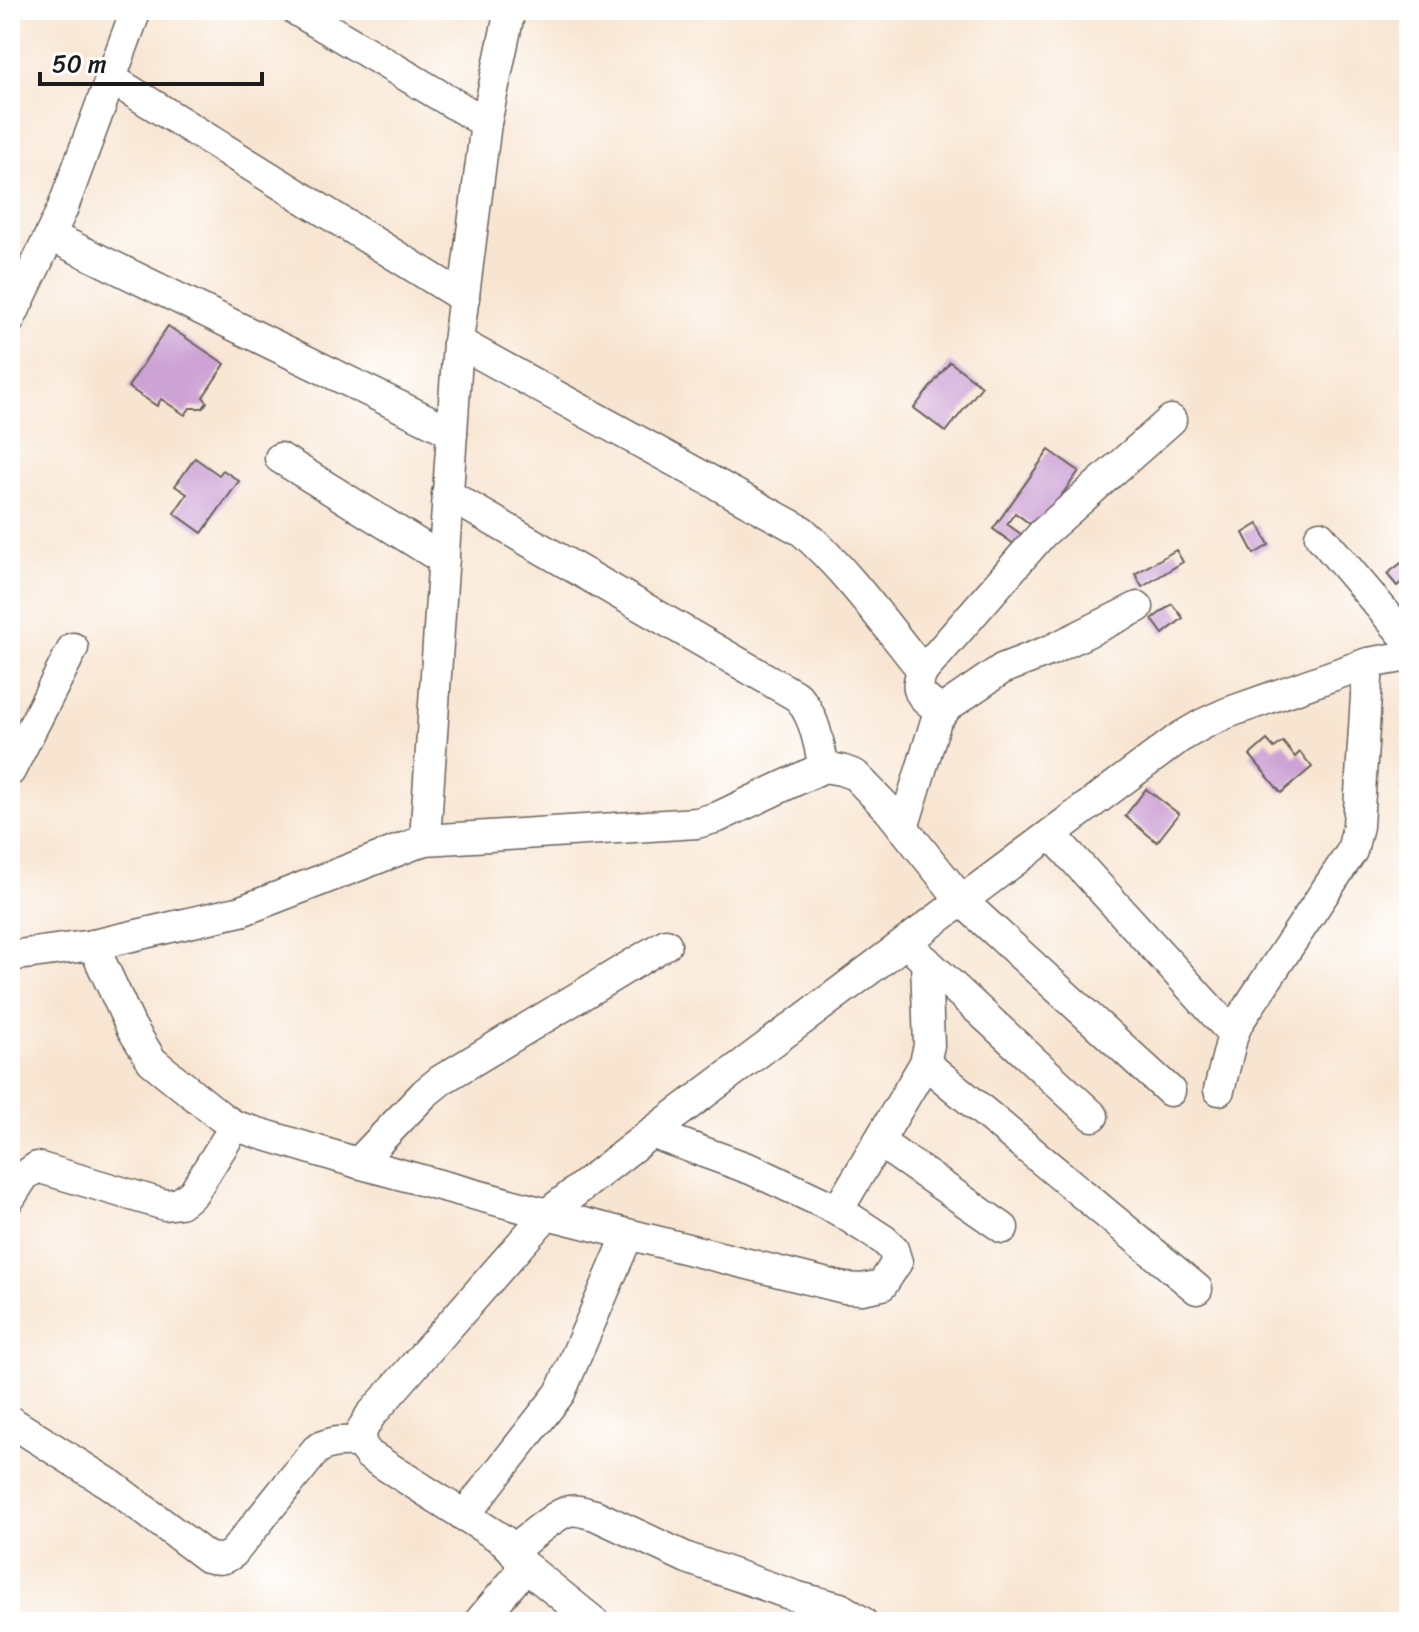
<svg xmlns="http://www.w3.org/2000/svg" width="1419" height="1632" font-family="Sriracha,sans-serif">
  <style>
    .building { fill: #cda3d5 }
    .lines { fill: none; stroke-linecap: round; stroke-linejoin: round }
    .street-casing { stroke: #69625b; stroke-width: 33 }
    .street { stroke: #fff; stroke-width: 30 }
  </style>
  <rect width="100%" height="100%" fill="#fff"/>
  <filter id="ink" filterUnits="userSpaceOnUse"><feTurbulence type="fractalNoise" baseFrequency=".0125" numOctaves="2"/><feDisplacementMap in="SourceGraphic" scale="16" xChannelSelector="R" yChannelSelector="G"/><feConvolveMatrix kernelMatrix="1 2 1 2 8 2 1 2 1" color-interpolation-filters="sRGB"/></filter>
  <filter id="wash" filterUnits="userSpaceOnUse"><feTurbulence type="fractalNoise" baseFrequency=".006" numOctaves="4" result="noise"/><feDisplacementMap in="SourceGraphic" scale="32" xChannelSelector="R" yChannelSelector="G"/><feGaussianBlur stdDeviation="1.8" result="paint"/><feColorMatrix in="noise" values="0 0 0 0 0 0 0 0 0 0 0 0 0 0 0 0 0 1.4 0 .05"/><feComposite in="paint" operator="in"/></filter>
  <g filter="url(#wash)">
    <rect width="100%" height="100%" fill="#f8e5d1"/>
    <g id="blocks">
      <g class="building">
        <polygon points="168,326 225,364 203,397 207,402 203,408 190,408 185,415 161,399 157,406 128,387"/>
        <polygon points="950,362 982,386 946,432 914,408"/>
        <polygon points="1049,450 1079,471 1037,529 1015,513 1007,524 1025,537 1018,547 993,529"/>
        <polygon points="195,458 219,475 223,470 239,481 202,533 174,513 187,494 175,486"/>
        <polygon points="1258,524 1269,545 1254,554 1243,533"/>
        <polygon points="1176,550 1183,562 1142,587 1135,574"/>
        <polygon points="1409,557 1409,576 1397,586 1387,574"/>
        <polygon points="1172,604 1183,618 1163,634 1152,619"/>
        <polygon points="1267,740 1274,748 1283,742 1295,757 1300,752 1312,767 1281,793 1250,755"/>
        <polygon points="1409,779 1409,797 1400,790"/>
        <polygon points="1146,789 1179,814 1157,842 1125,816"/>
      </g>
    </g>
  </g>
  <g filter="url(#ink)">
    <use href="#blocks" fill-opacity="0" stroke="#69625b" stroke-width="2"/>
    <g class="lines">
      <defs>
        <g id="street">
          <polyline points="296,10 486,123"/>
          <polyline points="110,78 464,298"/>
          <polyline points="51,236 452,432"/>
          <polyline points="10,319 62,210 136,10"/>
          <path d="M458 342 802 531C848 572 885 624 923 671"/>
          <polyline points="280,458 444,560"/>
          <path d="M447 494 798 697C815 717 818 741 824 767"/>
          <polyline points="1320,536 1409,641"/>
          <path d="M942 712C925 698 911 694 923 671L1042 534 1171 420"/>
          <polyline points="10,771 73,648"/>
          <polyline points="903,828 936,721 948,706 1002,669 1051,650 1138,607"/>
          <polyline points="1051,834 1233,1034"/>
          <polyline points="425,840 458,342 486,123 510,10"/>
          <polyline points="93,945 131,1027 152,1061 221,1117 235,1126 358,1163 547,1214 844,1288 862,1289 882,1285 897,1262 893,1249 884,1240 838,1210 753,1170 651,1133"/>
          <polyline points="918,954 1093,1116"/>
          <polyline points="10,956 93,945 241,911 425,840 697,823 718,817 824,767 841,770 855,775 889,810 962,901 1170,1091"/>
          <polyline points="925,1063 1197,1289"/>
          <polyline points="1219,1090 1233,1034 1239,1021 1352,851 1358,826 1368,663"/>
          <polyline points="879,1142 1003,1228"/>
          <polyline points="358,1163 425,1093 441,1080 666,944"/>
          <polyline points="10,1198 24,1176 37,1167 165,1205 180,1203 193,1193 235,1126"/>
          <polyline points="838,1210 925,1063 929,1045 926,961"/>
          <path d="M10 1421 111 1485 207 1557C218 1560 224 1560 233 1553L316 1450C330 1440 342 1442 359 1442"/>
          <polyline points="464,1516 560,1393 628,1235"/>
          <path d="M513 1550C526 1540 555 1514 569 1511 577 1509 587 1513 595 1515L687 1558 798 1597 840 1608 862 1622"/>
          <polyline points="479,1622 518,1576 521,1563"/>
          <polyline points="594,1622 521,1563 513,1550 503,1540 369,1455 359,1442 362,1430 370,1416 547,1214 651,1133 1179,738 1203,724 1227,713 1368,663 1409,656"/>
        </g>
      </defs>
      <use href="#street" class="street-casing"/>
      <use href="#street" class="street"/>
    </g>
  </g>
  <rect width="1419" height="1632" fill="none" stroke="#fff" stroke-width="40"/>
  <path d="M40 72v12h222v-12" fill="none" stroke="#1c1c1c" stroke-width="4"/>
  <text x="52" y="72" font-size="24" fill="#1c1c1c" stroke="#ffffff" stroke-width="6" paint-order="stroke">50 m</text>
</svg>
